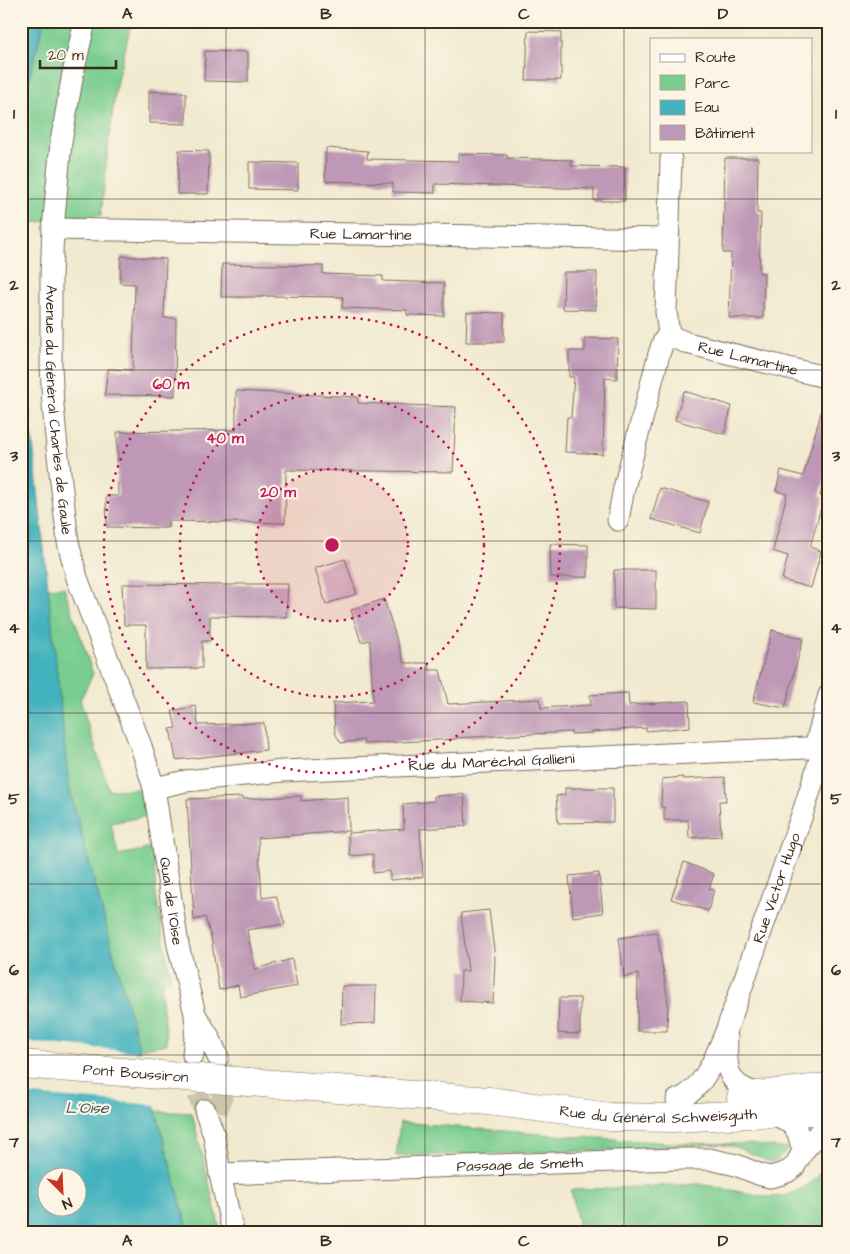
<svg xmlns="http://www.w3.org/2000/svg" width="850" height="1254" font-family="'Architects Daughter',sans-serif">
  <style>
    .green { fill: #79cd90; stroke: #5a7c57 }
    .water { fill: #43b2be; stroke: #3f6e6e; fill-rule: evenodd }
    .pier { fill: #f1ead0 }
    .building { fill: #be98b6 }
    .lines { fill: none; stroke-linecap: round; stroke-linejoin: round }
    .minor-tunnel { stroke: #cdc4ac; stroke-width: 21; stroke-dasharray: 21 11; stroke-linecap: butt }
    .minor-casing { stroke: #7b6d5c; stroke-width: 23 }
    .secondary-casing { stroke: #7b6d5c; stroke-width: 29 }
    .minor { stroke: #fff; stroke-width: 21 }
    .secondary { stroke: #fff; stroke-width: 28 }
    .secondary-bridge-casing { stroke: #7b6d5c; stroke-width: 29; stroke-linecap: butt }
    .secondary-bridge { stroke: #fff; stroke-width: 28 }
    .grid { fill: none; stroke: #3b2a1e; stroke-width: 1; stroke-opacity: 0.55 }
    .ring { fill: none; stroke: #c2185b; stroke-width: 2.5; stroke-dasharray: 2.5 5 }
    .labels { text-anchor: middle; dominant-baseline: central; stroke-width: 4.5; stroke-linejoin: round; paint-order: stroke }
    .street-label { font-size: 15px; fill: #3b2a1e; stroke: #fcf5e5 }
    .water-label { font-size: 16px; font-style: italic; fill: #3e5a56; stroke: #fcf5e5 }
    .centre { fill: #c2185b; stroke: #fcf5e5; stroke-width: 2.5 }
    .ring-label { font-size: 15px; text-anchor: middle; font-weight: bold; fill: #c2185b; stroke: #fcf5e5; stroke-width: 4.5; stroke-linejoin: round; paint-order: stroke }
    .neatline { fill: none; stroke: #3b2a1e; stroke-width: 2 }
    .grid-label { font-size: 16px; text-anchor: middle; font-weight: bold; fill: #3b2a1e }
  </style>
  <rect width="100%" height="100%" fill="#fcf5e5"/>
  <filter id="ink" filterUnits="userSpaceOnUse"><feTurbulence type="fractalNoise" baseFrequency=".02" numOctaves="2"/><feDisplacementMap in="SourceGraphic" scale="10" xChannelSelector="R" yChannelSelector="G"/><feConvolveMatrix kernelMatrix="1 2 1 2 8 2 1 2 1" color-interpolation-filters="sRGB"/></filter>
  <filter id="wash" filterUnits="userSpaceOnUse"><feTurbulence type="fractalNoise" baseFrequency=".0096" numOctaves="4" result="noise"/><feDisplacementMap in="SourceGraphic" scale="20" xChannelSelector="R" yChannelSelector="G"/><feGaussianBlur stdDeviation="1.12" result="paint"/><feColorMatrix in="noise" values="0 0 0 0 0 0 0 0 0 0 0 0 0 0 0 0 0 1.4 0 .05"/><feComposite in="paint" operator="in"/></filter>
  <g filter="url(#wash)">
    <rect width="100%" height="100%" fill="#f1ead0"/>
    <g class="green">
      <polygon points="44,21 132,21 117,80 109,139 101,215 21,224 21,128 28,84"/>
      <polygon points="64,587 93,674 80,700 109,790 140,789 147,816 111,823 118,855 153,848 156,895 171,979 163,981 161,991 167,1044 139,1049 69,788 48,588"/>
      <polygon points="155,1111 192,1113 221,1233 189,1233"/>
      <polygon points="400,1122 539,1134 671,1143 748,1144 789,1149 777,1161 770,1162 736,1147 718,1144 622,1150 396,1156"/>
      <polygon points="826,1162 829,1177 829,1233 580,1233 571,1190 699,1184 768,1197 784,1196 797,1191 808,1185 818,1176"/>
    </g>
    <g class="water">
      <polygon points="21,21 44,21 28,84 21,128"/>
      <path d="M21 329 69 788 189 1233H21ZM48 1176H78V1206H48Z"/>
    </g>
    <polygon class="pier" points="21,1042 142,1052 157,1105 21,1094"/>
    <g id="blocks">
      <g class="building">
        <polygon points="528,31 561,32 561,80 526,80"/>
        <polygon points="205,51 248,52 248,82 204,81"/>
        <polygon points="149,91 186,93 186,124 149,123"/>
        <polygon points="326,148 368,151 367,159 458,161 458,154 507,155 507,158 572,160 571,166 625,167 625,201 594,201 594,189 435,184 435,193 393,192 393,183 325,181"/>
        <polygon points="179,150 209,151 208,194 177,194"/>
        <polygon points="725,158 758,158 757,213 761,213 759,273 764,273 763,318 729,318 731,253 723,253"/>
        <polygon points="249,162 298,163 298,190 249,189"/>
        <polygon points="121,256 166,259 164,318 176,318 175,396 105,395 107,373 108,373 108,369 133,370 135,284 120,283"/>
        <polygon points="222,264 323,266 323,274 383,276 383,281 444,283 444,316 407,315 407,310 342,308 343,297 263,296 263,297 221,297"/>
        <polygon points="564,272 597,272 596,310 563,309"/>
        <polygon points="467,312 504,313 504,342 466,342"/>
        <polygon points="585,338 618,339 617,379 605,378 603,454 565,452 567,417 571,417 574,377 569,377 569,351 585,351"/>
        <polygon points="236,391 357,397 358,403 456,407 453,472 286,470 285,523 168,521 168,528 107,527 106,496 118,496 117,432 236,430"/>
        <polygon points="684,391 732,406 724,434 675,420"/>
        <polygon points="823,406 829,407 829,463 820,496 824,497 810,547 821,551 811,588 782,580 788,556 773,551 787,494 776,491 781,470 803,476"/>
        <polygon points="660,488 708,502 700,533 651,519"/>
        <polygon points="550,544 588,545 588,577 551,577"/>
        <polygon points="345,559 357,594 326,604 315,568"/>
        <polygon points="614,570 656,570 656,609 614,608"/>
        <polygon points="122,584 235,585 236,584 288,584 286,617 210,616 210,641 202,641 202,668 146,669 146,625 124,625"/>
        <polygon points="384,599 404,663 428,663 429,670 440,670 448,704 540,699 541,708 591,705 590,695 628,693 629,705 689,701 690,727 646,731 646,728 592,732 592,733 571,734 571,732 456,738 456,739 364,744 364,740 341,743 335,733 333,703 373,701 370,640 361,642 351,610"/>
        <polygon points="772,630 803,639 785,708 753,702"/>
        <polygon points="196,706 198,725 264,723 266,750 176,760 170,729 176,728 172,711"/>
        <polygon points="683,777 683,779 725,777 726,801 719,801 721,836 689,838 688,820 664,820 664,807 661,807 662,779"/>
        <polygon points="565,788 613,788 613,822 558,823 556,796 565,795"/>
        <polygon points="464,794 466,826 420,829 423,877 390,880 390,871 373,873 373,854 350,856 348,833 404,829 403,804 434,801 434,796"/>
        <polygon points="301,796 301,801 348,797 349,831 258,838 262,898 276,896 285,924 247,930 255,969 292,959 297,986 240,997 238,985 219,990 211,937 205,917 194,920 187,799 243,797 243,799"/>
        <polygon points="684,862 714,874 709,889 714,890 708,911 671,899"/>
        <polygon points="599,873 603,913 573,917 569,876"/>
        <polygon points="489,910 495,958 493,1003 460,1001 461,971 468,971 461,913"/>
        <polygon points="657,932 668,1002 667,1031 637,1031 638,974 624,977 619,938"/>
        <polygon points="342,986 376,986 375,1023 341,1024"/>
        <polygon points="559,998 580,998 580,1034 558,1033"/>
      </g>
    </g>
  </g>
  <g filter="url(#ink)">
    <use href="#blocks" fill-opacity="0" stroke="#7b6d5c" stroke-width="1"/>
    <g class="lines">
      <g class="minor-tunnel">
        <path d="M193 1063C192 1085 194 1090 205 1110"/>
        <path d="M217 1111C224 1094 227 1084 222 1066"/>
      </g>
      <defs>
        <g id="minor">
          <path id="s1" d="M85 21 73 73 61 142 53 229 51 277V365L53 406 57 447 68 542 77 578 141 746 154 788 178 945 195 1014 196 1027 193 1055"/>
          <path id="s2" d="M671 159 666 312 669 333 675 338 687 343 829 378"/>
          <path id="s3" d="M53 229 668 239"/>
          <polyline points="618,520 624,488 659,354 663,342 669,333"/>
          <polyline points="815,747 829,695"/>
          <path id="s4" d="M154 788 186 781 283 771 829 747"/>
          <polyline points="196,1016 209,1037 218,1057"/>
          <path d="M727 1037C725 1069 727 1089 764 1094"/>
          <path id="s5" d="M677 1100C704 1091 717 1053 727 1029L804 809 824 747"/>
          <polyline points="205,1110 214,1135 220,1174 233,1233"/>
          <path d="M771 1113C780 1117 791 1121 797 1131 800 1137 800 1144 804 1150"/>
          <path id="s6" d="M220 1174 678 1159H709L736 1165 761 1175 770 1177 778 1175 787 1172 794 1167 804 1150 814 1139 829 1120"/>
        </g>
        <g id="secondary">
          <path id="s7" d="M249 1082 489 1101 610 1117 673 1118 829 1110"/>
          <polyline points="741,1097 829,1087"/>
        </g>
      </defs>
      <use href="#minor" class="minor-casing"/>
      <use href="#secondary" class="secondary-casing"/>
      <use href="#minor" class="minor"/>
      <use href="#secondary" class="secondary"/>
      <defs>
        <g id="secondary-bridge">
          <path id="s8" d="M21 1064 249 1082"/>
        </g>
      </defs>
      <use href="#secondary-bridge" class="secondary-bridge-casing"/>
      <use href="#secondary-bridge" class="secondary-bridge"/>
    </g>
  </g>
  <path class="grid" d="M226 21V1233M425 21V1233M624 21V1233M21 199H829M21 370H829M21 541H829M21 713H829M21 884H829M21 1055H829"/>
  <circle cx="332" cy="545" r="76" fill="#c2185b" fill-opacity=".12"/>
  <g class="ring">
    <circle cx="332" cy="545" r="76"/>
    <circle cx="332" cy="545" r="152"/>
    <circle cx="332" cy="545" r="228"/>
  </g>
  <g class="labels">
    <g class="street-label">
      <text stroke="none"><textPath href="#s3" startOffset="308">Rue Lamartine</textPath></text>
      <text stroke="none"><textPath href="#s2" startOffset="258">Rue Lamartine</textPath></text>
      <text stroke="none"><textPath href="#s1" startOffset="392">Avenue du Général Charles de Gaule</textPath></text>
      <text stroke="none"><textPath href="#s4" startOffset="339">Rue du Maréchal Gallieni</textPath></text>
      <text stroke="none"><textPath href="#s5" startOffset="239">Rue Victor Hugo</textPath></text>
      <text stroke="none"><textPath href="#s1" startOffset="900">Quai de l'Oise</textPath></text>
      <text stroke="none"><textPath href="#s8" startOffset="115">Pont Boussiron</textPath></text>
      <text stroke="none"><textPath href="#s7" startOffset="411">Rue du Général Schweisguth</textPath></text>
      <text stroke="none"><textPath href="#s6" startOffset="300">Passage de Smeth</textPath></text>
    </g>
    <g class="water-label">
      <text x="87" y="1108">L’Oise</text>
    </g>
  </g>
  <circle cx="332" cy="545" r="8" class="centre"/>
  <g class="ring-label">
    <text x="171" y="389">60 m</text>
    <text x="225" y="443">40 m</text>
    <text x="278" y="497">20 m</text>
  </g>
  <rect width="850" height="1254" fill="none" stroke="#fcf5e5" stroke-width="55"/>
  <rect x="650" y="38" width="162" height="115" fill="#fcf5e5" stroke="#afa495"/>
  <rect x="660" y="54" width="25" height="8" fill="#ffffff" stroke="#afa495"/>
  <text x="695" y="62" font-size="15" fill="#3b2a1e">Route</text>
  <rect x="660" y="75" width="25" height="15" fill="#79cd90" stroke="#afa495"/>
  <text x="695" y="88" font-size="15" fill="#3b2a1e">Parc</text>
  <rect x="660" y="100" width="25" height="15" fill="#43b2be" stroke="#afa495"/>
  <text x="695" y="112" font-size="15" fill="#3b2a1e">Eau</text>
  <rect x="660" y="125" width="25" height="15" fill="#be98b6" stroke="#afa495"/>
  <text x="695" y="138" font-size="15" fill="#3b2a1e">Bâtiment</text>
  <g transform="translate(62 1192) rotate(156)"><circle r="24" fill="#fcf5e5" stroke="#afa495"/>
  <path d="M0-4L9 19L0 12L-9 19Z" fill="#c8321e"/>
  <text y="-8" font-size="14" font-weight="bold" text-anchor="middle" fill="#3b2a1e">N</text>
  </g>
  <path d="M40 60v8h76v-8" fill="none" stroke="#3b2a1e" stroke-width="2.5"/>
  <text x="48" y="60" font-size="15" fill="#3b2a1e" stroke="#fcf5e5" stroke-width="4" paint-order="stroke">20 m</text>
  <rect x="28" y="28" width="794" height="1198" class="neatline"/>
  <g class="grid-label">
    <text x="127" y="19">A</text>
    <text x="326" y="19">B</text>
    <text x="524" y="19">C</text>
    <text x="723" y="19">D</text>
    <text x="14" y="119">1</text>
    <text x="836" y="119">1</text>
    <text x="14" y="290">2</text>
    <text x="836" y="290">2</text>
    <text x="14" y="461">3</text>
    <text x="836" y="461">3</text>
    <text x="14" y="633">4</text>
    <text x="836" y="633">4</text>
    <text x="14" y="804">5</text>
    <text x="836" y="804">5</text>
    <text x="14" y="975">6</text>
    <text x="836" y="975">6</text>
    <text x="14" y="1147">7</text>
    <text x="836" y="1147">7</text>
    <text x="127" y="1246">A</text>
    <text x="326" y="1246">B</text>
    <text x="524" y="1246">C</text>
    <text x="723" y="1246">D</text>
  </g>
</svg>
